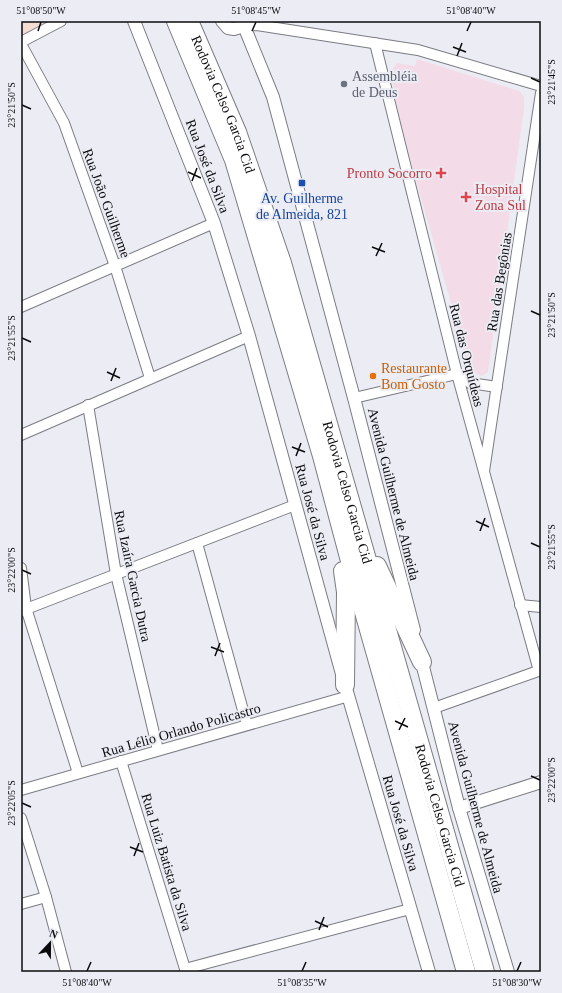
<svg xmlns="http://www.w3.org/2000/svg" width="562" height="993" font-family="'Times New Roman',serif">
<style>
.industrial{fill:#f6ddd4}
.medical{fill:#f3dce8}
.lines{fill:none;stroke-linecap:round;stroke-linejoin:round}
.minor-casing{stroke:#7b7c83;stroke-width:12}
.tertiary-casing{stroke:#7b7c83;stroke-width:14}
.motorway-casing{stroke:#7b7c83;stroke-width:20}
.minor{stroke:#fff;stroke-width:10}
.tertiary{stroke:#fff;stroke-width:12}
.motorway{stroke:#fff;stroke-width:18}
.ticks{fill:none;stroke:#0b0b0d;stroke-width:1.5}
.worship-dot{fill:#6b7280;stroke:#ebecf4;stroke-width:1.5}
.health-dot{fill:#e0444e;stroke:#ebecf4;stroke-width:1.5}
.transit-dot{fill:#1a4fb4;stroke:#ebecf4;stroke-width:1.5}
.food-dot{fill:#e8710a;stroke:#ebecf4;stroke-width:1.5}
.labels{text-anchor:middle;stroke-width:4;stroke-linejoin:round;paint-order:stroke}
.worship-label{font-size:14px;fill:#5b616d;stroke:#ebecf4;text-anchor:start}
.street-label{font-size:14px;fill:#0b0b0d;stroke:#ebecf4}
.health-label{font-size:14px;fill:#be3a42;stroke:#ebecf4;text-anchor:end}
.transit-label{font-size:14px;fill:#164399;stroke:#ebecf4}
.food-label{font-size:14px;fill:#c56008;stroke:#ebecf4;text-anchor:start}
.neatline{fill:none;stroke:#0b0b0d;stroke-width:1.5}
.ticks-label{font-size:10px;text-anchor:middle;fill:#0b0b0d}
</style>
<rect width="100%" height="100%" fill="#ebecf4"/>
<polygon class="industrial" points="21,21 59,21 21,40"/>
<polygon class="medical" points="417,59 519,91 524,97 524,108 488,372 482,376 472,372 466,364 449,296 411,163 395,98 391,74 393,68 397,63 415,66"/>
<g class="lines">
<defs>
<g id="minor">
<polyline points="244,26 257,25 418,50 541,86"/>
<polyline points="21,42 61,21"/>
<polyline points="375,43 457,374 539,671"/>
<polyline points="21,44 64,123 115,266 150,378"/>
<polyline points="21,307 214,223"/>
<polyline points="354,398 457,374 470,383 497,387"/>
<polyline points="88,405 116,574 158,750"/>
<polyline points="21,435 249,336"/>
<polyline points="484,471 541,93"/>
<polyline points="197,543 247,725"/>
<polyline points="21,568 26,608 78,773"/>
<polyline points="520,605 541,607"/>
<polyline points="21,611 295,505"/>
<polyline points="434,708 541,670"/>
<polyline points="121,761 186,972"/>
<polyline points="21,790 349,696"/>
<polyline points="21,818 46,897 66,972"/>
<polyline points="21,904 46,897"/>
<polyline points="185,969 410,909"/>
</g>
<g id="tertiary">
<polyline points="134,21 214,223 249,336 345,685 429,972"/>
<polyline points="222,21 228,28 234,29 244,26"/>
<polyline points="242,21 273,97 354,398 414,630"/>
<polyline points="420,655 459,808 508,972"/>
<polyline points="459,808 541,782"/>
</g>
<g id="motorway">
<polyline points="176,21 234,160 322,456 358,591 466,972"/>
<path id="s1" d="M189 21 237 132 282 263 485 972"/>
<polyline points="377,566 422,662"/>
<polyline points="343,571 346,592 345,685"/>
</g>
</defs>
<use href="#minor" class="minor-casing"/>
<use href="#tertiary" class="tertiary-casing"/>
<use href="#motorway" class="motorway-casing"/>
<use href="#minor" class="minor"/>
<use href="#tertiary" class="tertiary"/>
<use href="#motorway" class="motorway"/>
</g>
<path class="ticks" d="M38 31 41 22M252 31 256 22M467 31 471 22M453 47 466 52M457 56 462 43M531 78 540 82M22 105 31 109M188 172 201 178M192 181 197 168M372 247 385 252M376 256 382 243M531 311 540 315M22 338 31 342M107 372 120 378M111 381 116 368M292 447 305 452M296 456 301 443M476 521 489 527M480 531 485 518M531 543 540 547M22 570 31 574M211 647 224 652M215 656 220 643M395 721 408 727M399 730 405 718M531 776 540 780M22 803 31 807M130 847 143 852M134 856 139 843M315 921 328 927M319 930 324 917M87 971 91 962M302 971 306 962M517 971 521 962"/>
<circle class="worship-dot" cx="344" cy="84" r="4"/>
<g class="health-dot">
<path d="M439 167h4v4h4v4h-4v4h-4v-4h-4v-4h4z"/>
<path d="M464 191h4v4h4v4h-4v4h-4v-4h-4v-4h4z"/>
</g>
<rect class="transit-dot" x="298" y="179" width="8" height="8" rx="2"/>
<circle class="food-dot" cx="373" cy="376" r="4"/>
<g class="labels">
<g class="worship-label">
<text x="352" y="81">Assembléia<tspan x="352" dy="16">de Deus</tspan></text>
</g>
<g class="street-label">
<text dy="5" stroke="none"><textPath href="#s1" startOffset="90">Rodovia Celso Garcia Cid</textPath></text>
<text transform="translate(208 166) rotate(69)" y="5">Rua José da Silva</text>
<text transform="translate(107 203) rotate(70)" y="5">Rua João Guilherme</text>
<text transform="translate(499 282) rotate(-81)" y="5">Rua das Begônias</text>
<text transform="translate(467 355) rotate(76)" y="5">Rua das Orquídeas</text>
<text dy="5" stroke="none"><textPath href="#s1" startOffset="498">Rodovia Celso Garcia Cid</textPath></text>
<text transform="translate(394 494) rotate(76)" y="5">Avenida Guilherme de Almeida</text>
<text transform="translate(313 512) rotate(75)" y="5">Rua José da Silva</text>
<text transform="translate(133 576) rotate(78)" y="5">Rua Izaíra Garcia Dutra</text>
<text transform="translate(181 730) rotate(-16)" y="5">Rua Lélio Orlando Policastro</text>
<text transform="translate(476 807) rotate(75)" y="5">Avenida Guilherme de Almeida</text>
<text dy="5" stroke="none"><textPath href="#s1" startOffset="834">Rodovia Celso Garcia Cid</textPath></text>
<text transform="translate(401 823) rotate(74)" y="5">Rua José da Silva</text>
<text transform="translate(167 862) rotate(73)" y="5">Rua Luiz Batista da Silva</text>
</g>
<g class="health-label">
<text x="432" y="178">Pronto Socorro</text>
<text x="475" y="194" text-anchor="start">Hospital<tspan x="475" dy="16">Zona Sul</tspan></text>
</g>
<g class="transit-label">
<text x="302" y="203">Av. Guilherme<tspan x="302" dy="16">de Almeida, 821</tspan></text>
</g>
<g class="food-label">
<text x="381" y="373">Restaurante<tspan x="381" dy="16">Bom Gosto</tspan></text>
</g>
</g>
<rect width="562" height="993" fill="none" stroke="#ebecf4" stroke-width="44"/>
<g transform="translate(50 943) rotate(22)" stroke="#ebecf4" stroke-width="3" paint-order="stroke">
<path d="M0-3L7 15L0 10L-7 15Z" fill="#0b0b0d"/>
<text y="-6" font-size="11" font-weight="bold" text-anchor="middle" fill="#0b0b0d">N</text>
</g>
<rect x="22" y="22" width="518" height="949" class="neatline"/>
<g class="ticks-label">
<text x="41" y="14">51°08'50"W</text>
<text x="256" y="14">51°08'45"W</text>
<text x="471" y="14">51°08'40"W</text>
<text transform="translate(551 82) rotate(-90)" y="4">23°21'45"S</text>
<text transform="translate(11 105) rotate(-90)" y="4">23°21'50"S</text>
<text transform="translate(551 315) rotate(-90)" y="4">23°21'50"S</text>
<text transform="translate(11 338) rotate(-90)" y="4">23°21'55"S</text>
<text transform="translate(551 547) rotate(-90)" y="4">23°21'55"S</text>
<text transform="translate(11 570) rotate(-90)" y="4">23°22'00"S</text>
<text transform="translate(551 780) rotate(-90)" y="4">23°22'00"S</text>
<text transform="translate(11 803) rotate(-90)" y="4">23°22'05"S</text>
<text x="87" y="986">51°08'40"W</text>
<text x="302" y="986">51°08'35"W</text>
<text x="517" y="986">51°08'30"W</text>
</g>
</svg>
